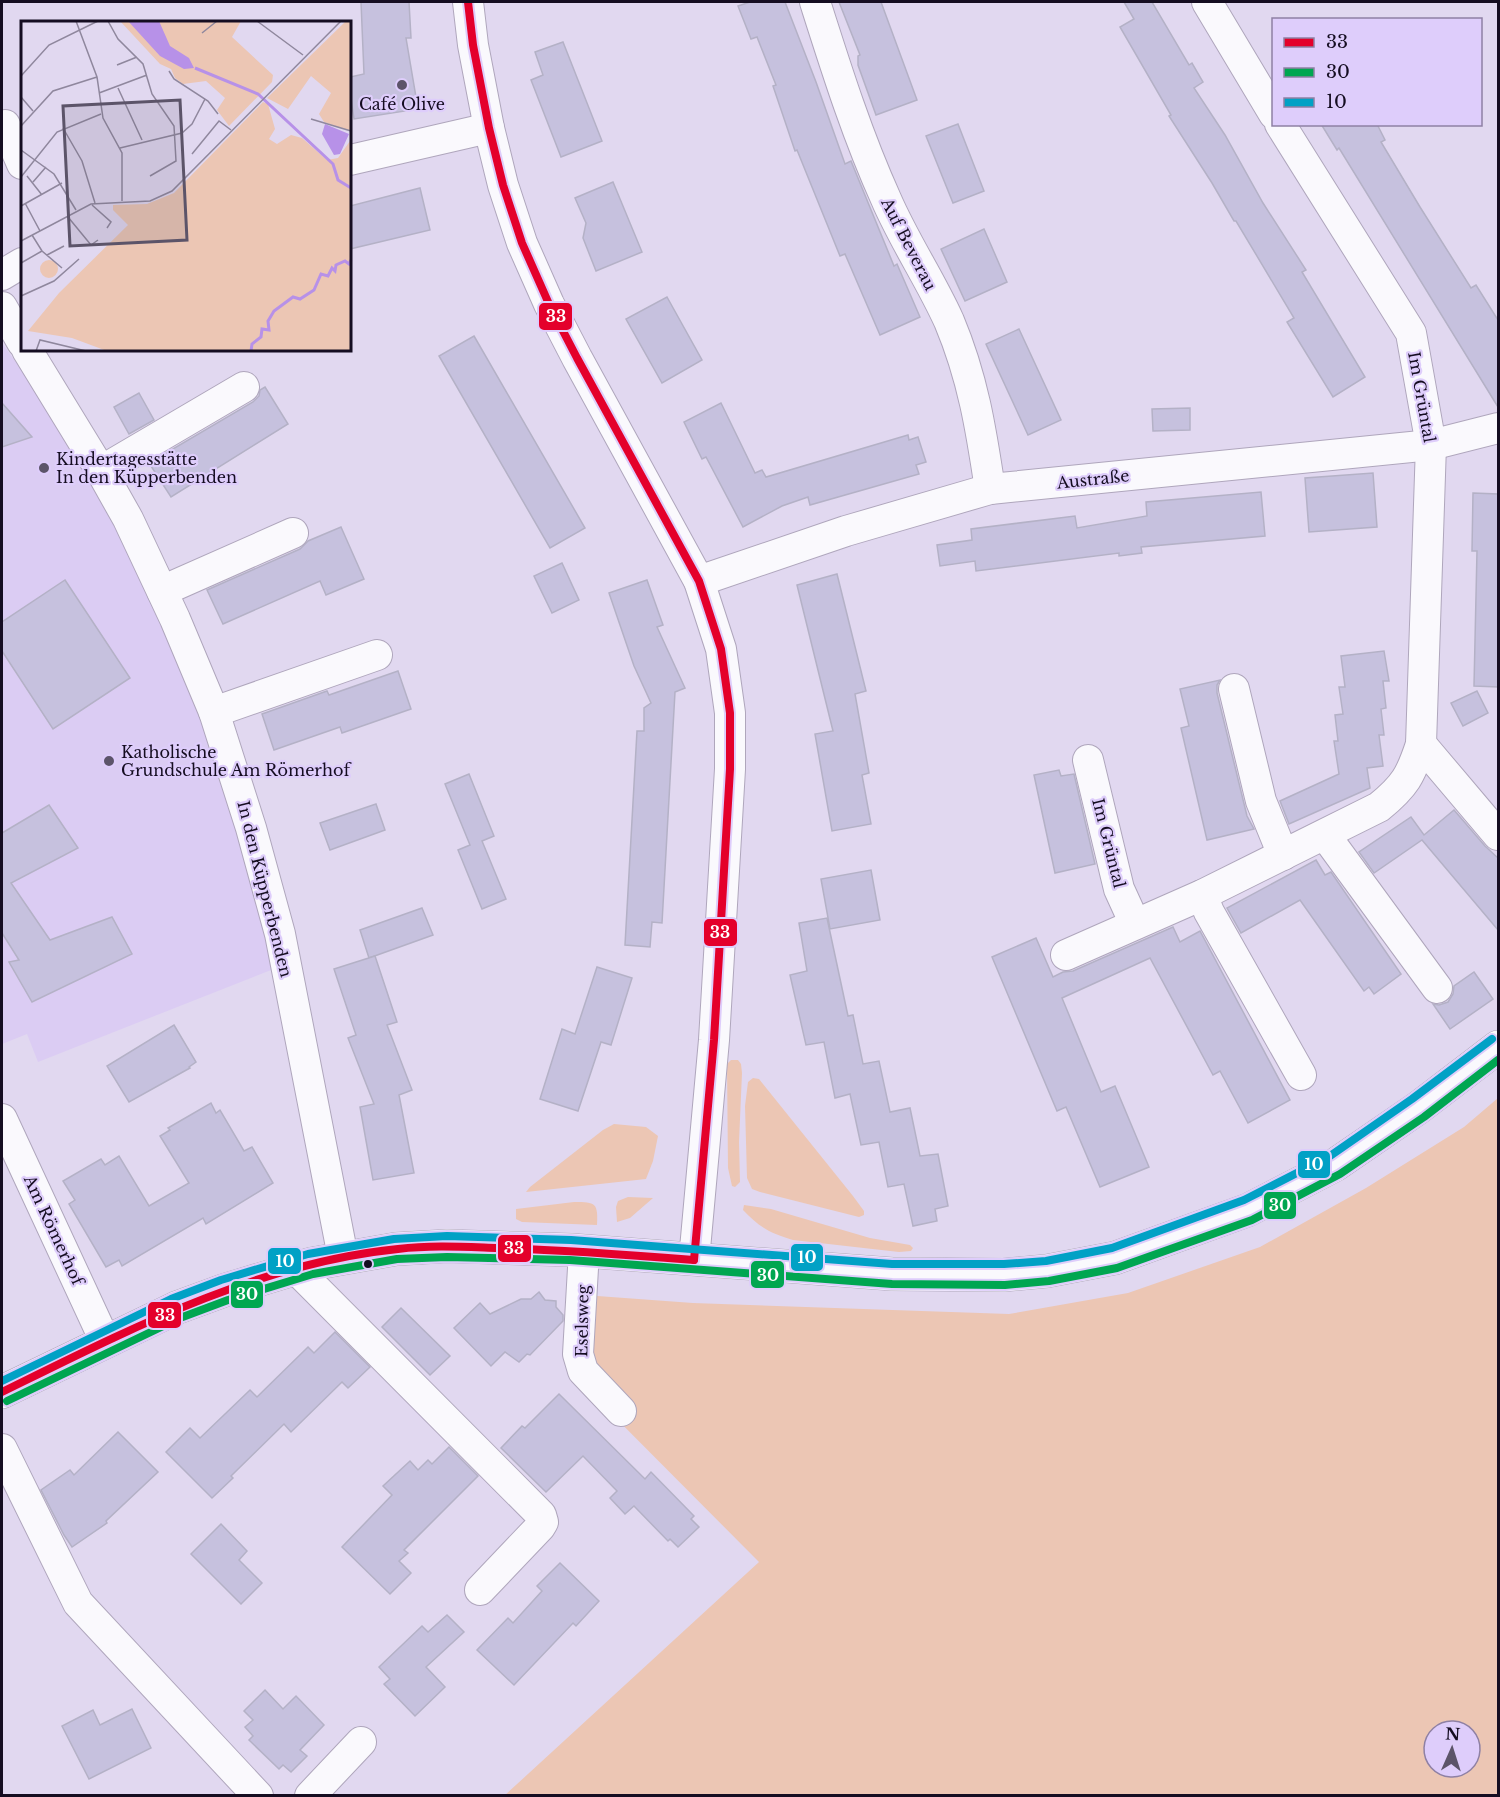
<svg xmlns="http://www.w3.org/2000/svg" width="1500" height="1797" font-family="'Libre Baskerville',serif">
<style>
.built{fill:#dbccf3}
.green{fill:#ecc6b4;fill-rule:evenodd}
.building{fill:#c6c1de;stroke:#b4b1c6;stroke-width:1.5}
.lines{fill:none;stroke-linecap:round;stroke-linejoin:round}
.minor-casing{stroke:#afa6bc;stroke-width:32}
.major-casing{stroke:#afa6bc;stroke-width:34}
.minor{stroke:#faf9fd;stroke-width:30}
.major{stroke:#faf9fd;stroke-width:33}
.bus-1-casing{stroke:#decdfb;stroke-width:12}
.bus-2-casing{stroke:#decdfb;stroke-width:12}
.bus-3-casing{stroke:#decdfb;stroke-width:12}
.bus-1{stroke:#e4002b;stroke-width:8}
.bus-2{stroke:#00a651;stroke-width:8}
.bus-3{stroke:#01a1c5;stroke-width:8}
.poi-dot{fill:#5c5469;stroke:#decdfb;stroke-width:2}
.bus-dot{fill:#150d21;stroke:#decdfb;stroke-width:2}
.labels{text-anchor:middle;stroke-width:4.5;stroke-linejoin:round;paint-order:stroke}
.poi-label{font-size:16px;fill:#150d21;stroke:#decdfb;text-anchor:start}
.street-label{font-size:16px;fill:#150d21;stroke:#decdfb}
.inset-river{fill:none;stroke:#b791e8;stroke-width:3}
.inset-road{fill:none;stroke:#8f879d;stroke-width:1.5}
.view{fill:#5c5469;fill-opacity:0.15;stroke:#5c5469;stroke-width:3}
.inset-edge{fill:none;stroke:#150d21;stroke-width:3}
.line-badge{stroke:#decdfb;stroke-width:2}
.badge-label{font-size:16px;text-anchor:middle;font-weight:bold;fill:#fff}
</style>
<rect width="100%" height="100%" fill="#e1d8f0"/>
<polygon class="built" points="2,343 63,428 108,509 193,689 239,833 265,933 271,970 38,1062 27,1034 2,1044"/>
<g class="green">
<polygon points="731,1060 738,1060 741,1064 742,1073 739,1142 740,1182 735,1187 732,1186 728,1168 727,1064"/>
<polygon points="753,1078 759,1079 853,1196 864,1211 864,1215 859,1217 760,1192 752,1189 747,1178 745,1106 748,1082"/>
<path d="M1498 1098V1795L504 1796 759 1562 567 1369 570 1294 693 1303 1009 1314 1128 1293 1260 1247 1366 1188 1464 1127ZM1434 1731H1470V1767H1434Z"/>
<polygon points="614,1124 646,1127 658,1136 653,1161 646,1179 526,1192 530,1187 603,1130"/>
<polygon points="628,1197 653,1198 630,1218 617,1222 616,1207 618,1201"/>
<path d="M574 1202C596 1202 598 1203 597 1225L522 1222 516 1219V1209Z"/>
<path d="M744 1205 771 1209 870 1238 910 1245 913 1248 911 1251 899 1252 793 1240C770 1233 759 1227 743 1210Z"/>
</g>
<g class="building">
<polygon points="361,2 409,2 411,38 406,38 418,109 354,119 350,92 350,77 364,74"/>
<polygon points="750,2 785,2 816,82 845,164 851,161 894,266 897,264 920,317 880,335 845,254 840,256 797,150 795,151 773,86 776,85 757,37 751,39 738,6"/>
<polygon points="839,2 881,2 917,100 876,115 858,65 858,56 860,55"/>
<polygon points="1124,2 1152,2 1189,65 1192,63 1203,82 1194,88 1225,135 1263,203 1306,270 1302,272 1365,377 1333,397 1287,322 1294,318 1236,221 1234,221 1212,183 1169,116 1171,115 1120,27 1134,19"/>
<polygon points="563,42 602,141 561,157 531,80 543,75 535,52"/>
<polygon points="958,124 984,191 953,203 926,136"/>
<polygon points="1321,124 1381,124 1378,126 1385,140 1381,142 1420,207 1471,288 1476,285 1498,320 1498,407 1339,148 1337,150"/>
<polygon points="613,182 642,252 596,271 583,238 586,223 575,198"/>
<polygon points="420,188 430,230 350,249 350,206"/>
<polygon points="984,229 1007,282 965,301 941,249"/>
<polygon points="667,297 702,360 662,383 626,319"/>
<polygon points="1019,329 1061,420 1028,435 986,344"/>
<polygon points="474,336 585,528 550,548 439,356"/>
<polygon points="265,387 288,424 171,497 149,463 253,402 259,396 260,390"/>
<polygon points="139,393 154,420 129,434 114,407"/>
<polygon points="2,403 32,437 2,447"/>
<polygon points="721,403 755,473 762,470 766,477 908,435 909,440 918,437 926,462 916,465 919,474 810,505 808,497 782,506 743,527 706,457 702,459 684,422"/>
<polygon points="1190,408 1190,430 1153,431 1152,409"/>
<polygon points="1373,473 1377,527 1309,532 1305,478"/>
<polygon points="1261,492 1265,536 1141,547 1142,553 1119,556 1119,553 976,571 975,561 940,566 937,545 972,540 971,529 1075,516 1077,528 1147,516 1146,502"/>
<polygon points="1473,493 1498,494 1498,687 1474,686 1477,551 1472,551"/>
<polygon points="341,527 364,579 326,595 320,581 223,624 207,590 300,549 308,541"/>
<polygon points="562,563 579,600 552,613 534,576"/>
<polygon points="837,574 866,691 855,694 869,773 862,775 871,824 832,831 815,734 833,731 797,585"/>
<polygon points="65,580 130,678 53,729 2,651 2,622"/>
<polygon points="647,580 663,625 657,627 685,688 675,692 662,923 652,922 650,947 625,945 637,731 644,731 644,708 651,703 634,666 609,593"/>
<polygon points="1384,651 1389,681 1383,681 1386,708 1381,709 1384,735 1379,735 1383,766 1367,768 1370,788 1289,824 1280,801 1339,774 1334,741 1338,741 1335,715 1343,714 1339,687 1345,687 1341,656"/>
<polygon points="398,671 411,709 342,733 340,727 274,750 262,714 327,691 329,695"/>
<polygon points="1220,680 1217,685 1217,693 1247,816 1254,829 1207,840 1181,728 1189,726 1180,689"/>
<polygon points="1477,691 1488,713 1463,726 1451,703"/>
<polygon points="1059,770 1061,776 1074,774 1095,864 1055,873 1034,775"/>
<polygon points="469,774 494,836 482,841 506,899 482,909 458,850 470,845 445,784"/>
<polygon points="376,804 385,830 330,850 320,823"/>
<polygon points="49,805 78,848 11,883 50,940 112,917 132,954 32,1002 9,962 19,960 2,933 2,833"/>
<polygon points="1454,810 1485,846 1498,858 1498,930 1422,840 1374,873 1359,852 1411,817 1424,835"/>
<polygon points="1316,860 1325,875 1331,872 1401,974 1374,994 1369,987 1364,991 1300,900 1241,933 1227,908"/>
<polygon points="871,870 880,920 830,929 821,879"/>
<polygon points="422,908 433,935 369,958 360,930"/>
<polygon points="827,918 848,1016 853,1015 863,1064 879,1061 890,1112 910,1108 920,1156 938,1154 948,1206 935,1209 937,1221 913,1226 904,1184 888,1187 879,1142 861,1145 850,1094 835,1098 824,1042 806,1045 790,975 807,971 799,923"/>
<polygon points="1173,927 1180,942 1200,931 1290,1100 1248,1123 1220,1071 1213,1075 1150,958 1062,998 1101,1092 1115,1086 1149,1167 1100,1187 1066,1107 1057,1111 992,957 1036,938 1053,977 1063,972 1073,971"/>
<polygon points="375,956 397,1022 387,1025 412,1090 399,1095 414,1173 373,1180 360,1107 374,1104 348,1038 356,1035 334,969"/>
<polygon points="597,967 632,978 611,1045 601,1042 578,1111 540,1099 562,1029 575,1034"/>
<polygon points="1474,972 1493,999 1450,1029 1433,1004 1439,1005 1448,1002 1453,994 1454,986"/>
<polygon points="174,1025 196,1062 189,1067 190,1068 129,1102 107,1066"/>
<polygon points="211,1103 216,1113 220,1110 244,1151 252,1147 273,1183 206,1224 203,1218 122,1266 119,1260 106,1267 69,1204 75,1200 63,1181 101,1159 105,1165 119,1156 149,1206 189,1183 160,1136 170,1130 168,1128"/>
<polygon points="539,1292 545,1300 556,1301 556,1307 563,1315 563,1321 530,1355 527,1354 519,1362 505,1352 491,1366 454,1328 480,1303 490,1314 521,1299 531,1299"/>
<polygon points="401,1308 450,1356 430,1375 382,1327"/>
<polygon points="335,1332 370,1367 348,1388 342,1382 291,1432 284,1424 231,1476 233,1478 212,1498 166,1452 190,1428 200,1438 250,1390 257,1397 308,1347 314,1353"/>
<polygon points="559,1394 645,1479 651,1472 694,1516 691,1519 699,1527 678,1547 670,1539 668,1541 634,1506 625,1514 610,1498 617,1491 583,1456 546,1492 501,1448 522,1426 525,1428"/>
<polygon points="118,1432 158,1472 106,1521 107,1523 72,1547 64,1535 41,1490 70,1470 74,1475"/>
<polygon points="449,1447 478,1476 404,1550 408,1553 399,1561 411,1573 390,1594 342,1547 392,1495 383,1486 410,1461 418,1470 428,1460 432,1464"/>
<polygon points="221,1524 247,1551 239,1560 262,1583 241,1604 191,1554"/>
<polygon points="560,1563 599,1601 576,1626 573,1623 514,1685 477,1650 508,1618 513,1623 542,1591 537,1586"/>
<polygon points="447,1615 464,1632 426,1667 445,1687 415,1716 384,1684 390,1679 379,1667 422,1626 428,1632"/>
<polygon points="265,1690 283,1709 296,1696 324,1725 300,1750 307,1756 291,1772 283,1765 279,1769 249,1740 253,1736 245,1727 253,1720 244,1711"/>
<polygon points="132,1709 151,1748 89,1779 62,1726 93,1710 100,1725"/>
</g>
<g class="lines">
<defs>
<g id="minor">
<polyline points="468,2 473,45 489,128 503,185 522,243 549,304 577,358 699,581 721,649 730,713 730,769 714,1040 694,1260"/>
<path d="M815 2C836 68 857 135 886 199 904 241 930 279 949 321 973 378 981 429 990 489"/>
<polyline points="1207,2 1274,114"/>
<polyline points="5,125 22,164"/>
<polyline points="350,160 489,128"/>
<polyline points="2,275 22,263"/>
<polyline points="2,307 22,342"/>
<polyline points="27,350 101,471 128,519 175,619 214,712 251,828 280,934 343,1257"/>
<polyline points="101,471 244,387"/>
<polyline points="699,581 846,531 990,489 1431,445 1498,428"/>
<polyline points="162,591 293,533"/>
<polyline points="1234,689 1261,801 1283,855"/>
<polyline points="214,712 377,655"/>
<polyline points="1421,744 1498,835"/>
<polyline points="1088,760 1119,889 1135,924"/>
<polyline points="1325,835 1437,988"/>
<polyline points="1202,895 1209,912 1301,1075"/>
<path d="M1066 955 1202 895 1379 807C1405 786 1411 775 1421 744L1431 445 1411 333 1280 124"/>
<polyline points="2,1119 105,1341"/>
<polyline points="584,1251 578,1354 583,1371 621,1411"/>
<polyline points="295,1268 541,1515 543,1522 540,1527 480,1590"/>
<polyline points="2,1449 78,1603 258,1796"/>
<polyline points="310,1796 361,1742"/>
</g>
<polyline id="major" points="2,1392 176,1308 225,1290 311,1264 396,1249 447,1246 571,1250 892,1274 1004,1275 1047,1271 1115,1258 1248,1210 1335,1165 1418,1108 1498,1047"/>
</defs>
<use href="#minor" class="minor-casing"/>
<use href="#major" class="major-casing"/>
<use href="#minor" class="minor"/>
<use href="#major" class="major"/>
<defs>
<g id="bus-1">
<polyline points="468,2 473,45 489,128 503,185 522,243 549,304 577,358 699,581 721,649 730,713 730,769 714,1040 694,1260"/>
<path d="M2 1392C128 1330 257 1263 398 1249 432 1245 465 1247 498 1248 564 1250 629 1255 694 1260"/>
</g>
<polyline id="bus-2" points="7,1401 180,1318 228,1300 313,1274 397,1259 447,1257 570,1260 892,1284 1005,1285 1049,1281 1117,1268 1252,1220 1340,1174 1424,1117 1498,1060"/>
<polyline id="bus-3" points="2,1381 171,1299 221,1280 308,1254 394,1239 447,1236 571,1240 892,1264 1004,1264 1046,1261 1112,1248 1244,1200 1330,1156 1412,1099 1492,1039"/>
</defs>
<use href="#bus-1" class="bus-1-casing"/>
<use href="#bus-2" class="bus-2-casing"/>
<use href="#bus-3" class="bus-3-casing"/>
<use href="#bus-1" class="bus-1"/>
<use href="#bus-2" class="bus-2"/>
<use href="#bus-3" class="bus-3"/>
</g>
<g class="poi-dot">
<circle cx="402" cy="85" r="6"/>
<circle cx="44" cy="468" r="6"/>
<circle cx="109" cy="761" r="6"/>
</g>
<circle class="bus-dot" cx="368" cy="1264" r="5"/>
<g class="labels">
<g class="poi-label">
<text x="402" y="110" text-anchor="middle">Café Olive</text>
<text x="56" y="465">Kindertagesstätte<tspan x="56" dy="18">In den Küpperbenden</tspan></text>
<text x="121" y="758">Katholische<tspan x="121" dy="18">Grundschule Am Römerhof</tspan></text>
</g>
<g class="street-label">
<text transform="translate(909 244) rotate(63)" y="6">Auf Beverau</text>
<text transform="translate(1422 397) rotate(80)" y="6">Im Grüntal</text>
<text transform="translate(1093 479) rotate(-6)" y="6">Austraße</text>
<text transform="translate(1109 843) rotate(76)" y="6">Im Grüntal</text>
<text transform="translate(265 889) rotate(76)" y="6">In den Küpperbenden</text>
<text transform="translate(54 1230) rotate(65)" y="6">Am Römerhof</text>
<text transform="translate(582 1321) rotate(-89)" y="6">Eselsweg</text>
</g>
</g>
<g transform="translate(21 21)">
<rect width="330" height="330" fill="#e1d8f0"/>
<path d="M99 0H220L211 16 252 54 251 61 208 105 196 89 204 77 185 60 162 63 154 57 150 48 139 43ZM325 0H330V330H86L51 317 7 310 38 272 107 204 92 189V184L126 183 153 172 242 81 247 83 254 108 248 118 256 123 270 114 281 117 306 139 317 137 329 120V110L303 101 298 93 310 72 290 55 267 88 246 77ZM19 248a9 9 0 1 1 18 0a9 9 0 1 1-18 0Z" fill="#ecc6b4"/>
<path d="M107 0H138L149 25 168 37 173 47 163 48 139 35ZM304 103 328 113 319 133 313 134 301 113Z" fill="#b791e8"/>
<path class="inset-river" d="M174 47 237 73 312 143 317 159 330 167M230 330 231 323 240 316 241 308 248 309 247 300 253 290 272 276 279 278 293 269 300 253 307 255 311 247 314 250 315 244 324 240 328 243 330 239"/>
<path class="inset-road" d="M55 0 76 56 82 97 101 132V180M87 0 97 18 122 43 131 73 153 105 155 140 129 155M236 0 282 34M181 12 196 0M96 44 116 36M148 50 153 58 187 80 197 93M0 55 28 24 77 0M97 67 121 119M78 72 126 54M0 76 12 90M290 98 330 110M0 105 32 70 76 56M42 107 61 140 74 182M99 127 161 112 171 103 184 78M0 129 33 153 55 189M171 133 198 100 210 109M6 155 21 174M0 156 36 111 80 93M12 161 25 146M4 182 19 210M71 184 90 201 86 207M0 185 41 162M47 196 70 224 77 219M11 214 21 230 41 247M0 220 70 183 129 180 151 170 320 0M26 234 43 225M0 242 21 230M0 275 33 260 58 238M15 330 19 319 65 330"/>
<path class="view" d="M159 79 166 219 49 225 42 85Z"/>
<rect width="330" height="330" class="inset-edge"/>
</g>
<g class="line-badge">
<rect x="538" y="302" width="35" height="29" rx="6" fill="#e4002b"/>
<rect x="703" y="918" width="35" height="29" rx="6" fill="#e4002b"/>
<rect x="1297" y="1150" width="34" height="29" rx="6" fill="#01a1c5"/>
<rect x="1263" y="1191" width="34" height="29" rx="6" fill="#00a651"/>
<rect x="497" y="1234" width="35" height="29" rx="6" fill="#e4002b"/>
<rect x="790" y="1243" width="34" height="29" rx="6" fill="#01a1c5"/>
<rect x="267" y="1247" width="35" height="28" rx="6" fill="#01a1c5"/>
<rect x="750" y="1260" width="35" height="29" rx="6" fill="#00a651"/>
<rect x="230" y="1280" width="34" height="29" rx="6" fill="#00a651"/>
<rect x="147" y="1301" width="35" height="28" rx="6" fill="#e4002b"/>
</g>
<g class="badge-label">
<text x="556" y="322">33</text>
<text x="720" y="938">33</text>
<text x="1314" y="1170">10</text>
<text x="1280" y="1211">30</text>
<text x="514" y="1254">33</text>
<text x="807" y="1263">10</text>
<text x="285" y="1267">10</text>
<text x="768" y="1281">30</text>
<text x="247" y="1300">30</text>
<text x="165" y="1321">33</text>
</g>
<rect width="1500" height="1797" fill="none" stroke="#150d21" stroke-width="6"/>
<rect x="1272" y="18" width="210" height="108" fill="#decdfb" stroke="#8e80a4" stroke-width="1.5"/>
<rect x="1284" y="38" width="30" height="9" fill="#e4002b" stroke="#8e80a4" stroke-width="1.5"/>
<text x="1326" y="48" font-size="18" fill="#150d21">33</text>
<rect x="1284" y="68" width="30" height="9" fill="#00a651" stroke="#8e80a4" stroke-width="1.5"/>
<text x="1326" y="78" font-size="18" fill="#150d21">30</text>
<rect x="1284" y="98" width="30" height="9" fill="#01a1c5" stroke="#8e80a4" stroke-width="1.5"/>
<text x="1326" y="108" font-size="18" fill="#150d21">10</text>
<g transform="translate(1452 1749) rotate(3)"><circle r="28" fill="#decdfb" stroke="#8e80a4" stroke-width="1.5"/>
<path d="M0-4.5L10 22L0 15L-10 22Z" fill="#5c5469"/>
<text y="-9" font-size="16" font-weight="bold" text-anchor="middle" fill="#150d21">N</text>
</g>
</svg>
